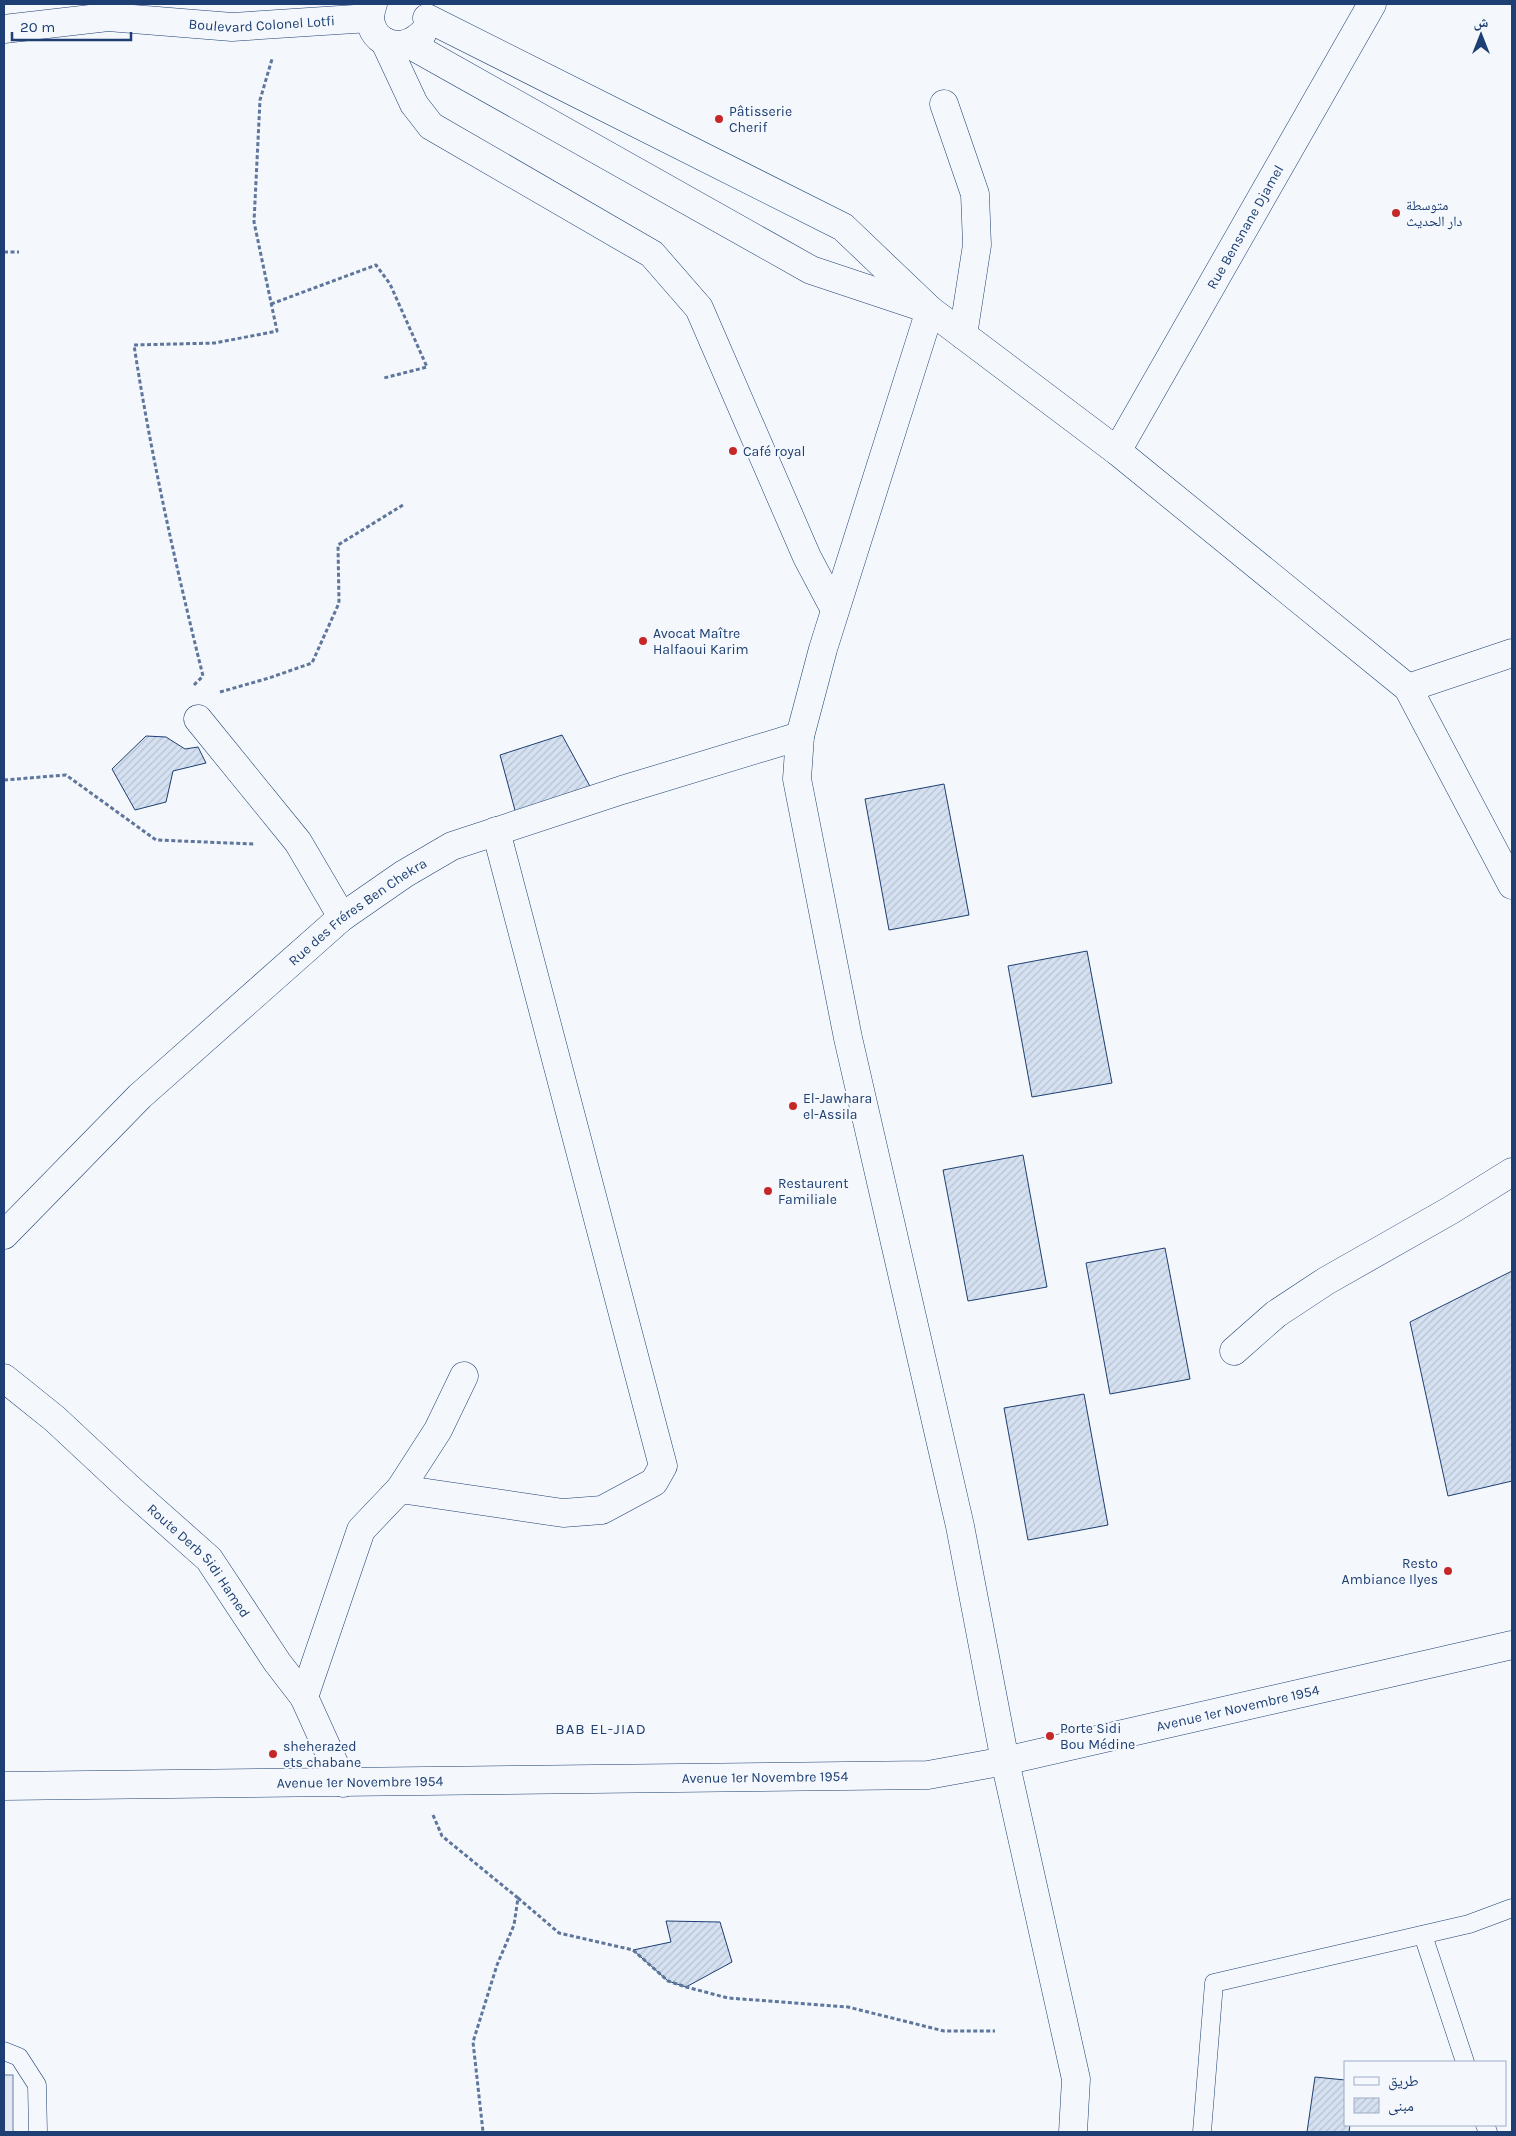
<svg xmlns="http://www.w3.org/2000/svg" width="1516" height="2136" font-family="Karla,'Noto Naskh Arabic',sans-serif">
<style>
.parking{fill:#e3e8f0;stroke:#687fa3}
.building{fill:url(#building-hatch);stroke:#1d3f73}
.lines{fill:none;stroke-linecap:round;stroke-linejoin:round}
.lane-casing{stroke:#1d3f73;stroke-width:19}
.street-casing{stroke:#1d3f73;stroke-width:29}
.secondary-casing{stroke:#1d3f73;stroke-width:29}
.primary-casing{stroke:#1d3f73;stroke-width:29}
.path{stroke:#5e769c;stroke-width:3;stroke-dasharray:4 2.5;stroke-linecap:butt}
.lane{stroke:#f4f7fb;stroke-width:18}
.street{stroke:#f4f7fb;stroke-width:28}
.secondary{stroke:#f4f7fb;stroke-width:28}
.primary{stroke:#f4f7fb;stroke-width:28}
.poi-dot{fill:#c62828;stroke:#f4f7fb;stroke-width:2}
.labels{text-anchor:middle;stroke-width:4;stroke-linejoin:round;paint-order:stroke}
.street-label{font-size:14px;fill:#1d3f73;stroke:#f4f7fb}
.poi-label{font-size:14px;fill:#1d3f73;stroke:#f4f7fb;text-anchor:start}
.neighbourhood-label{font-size:15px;letter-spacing:1px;fill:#1d3f73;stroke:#f4f7fb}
</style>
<defs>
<pattern id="building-hatch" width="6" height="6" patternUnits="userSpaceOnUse" patternTransform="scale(1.25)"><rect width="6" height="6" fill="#d5e0f0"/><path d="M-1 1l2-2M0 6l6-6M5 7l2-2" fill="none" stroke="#b6c1d1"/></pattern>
</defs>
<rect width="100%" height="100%" fill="#f4f7fb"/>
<rect class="parking" x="4" y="2075" width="9" height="57"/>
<g class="building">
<polygon points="562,735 592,790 516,814 500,755"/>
<polygon points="146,736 166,737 185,749 198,747 206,763 173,771 166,802 135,810 112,769"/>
<polygon points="944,784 969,915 889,930 865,799"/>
<polygon points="1087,951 1112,1083 1032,1097 1008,966"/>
<polygon points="1023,1155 1047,1287 968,1301 943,1170"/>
<polygon points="1165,1248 1190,1379 1110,1394 1086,1263"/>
<polygon points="1512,1271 1512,1481 1448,1496 1410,1322"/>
<polygon points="1084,1394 1108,1525 1028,1540 1004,1408"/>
<polygon points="666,1921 720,1922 732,1962 686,1987 668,1981 633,1950 671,1942"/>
<polygon points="1315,2077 1345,2080 1345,2125 1350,2125 1349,2132 1307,2132"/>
</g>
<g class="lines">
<defs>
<g id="lane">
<polyline points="1423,1935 1465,2062"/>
<polyline points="4,2051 19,2057 37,2085 38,2132"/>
<polyline points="1485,2125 1488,2132"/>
<polyline points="1202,2132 1214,1983 1469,1924 1512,1908"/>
</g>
<g id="street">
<polyline points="385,42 414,104 431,126 652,254 699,308 807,557 834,608"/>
<polyline points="944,104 975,194 977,245 963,335"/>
<polyline points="1408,688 1512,653"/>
<polyline points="198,719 298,842 342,917"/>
<path id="s1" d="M4 1235 140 1096 342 917 404 874 452 846 622 790 800 736"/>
<polyline points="1234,1351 1276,1314 1326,1281 1451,1210 1512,1172"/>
<path id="s2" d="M4 1378 55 1419 130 1489 209 1559 277 1662 304 1697 343 1783"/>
<polyline points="400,1489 563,1513 602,1510 654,1482 663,1466 496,831"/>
<polyline points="304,1697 361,1530 400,1489 438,1430 464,1376"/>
<path id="s3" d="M4 1786 928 1775 1005 1761 1512 1645"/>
</g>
<g id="secondary">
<polyline points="930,310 823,649 800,736 797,779 848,1038 960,1526 1005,1761 1076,2079 1073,2132"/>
<path id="s4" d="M1117 451 1372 4"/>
</g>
<g id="primary">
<path d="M373 4C360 37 397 59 422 34"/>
<polyline points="427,18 843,227 930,310 1117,451 1408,688 1512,885"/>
<path id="s5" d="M4 29 108 17 232 27 370 18"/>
<polyline points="409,44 811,270 922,307"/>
</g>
</defs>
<use href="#lane" class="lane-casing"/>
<use href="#street" class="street-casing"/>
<use href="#secondary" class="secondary-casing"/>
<use href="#primary" class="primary-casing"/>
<g class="path">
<polyline points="4,252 19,252"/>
<polyline points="271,304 376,265 390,284 427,367 384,378"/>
<path d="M194 685 203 676C176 567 151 456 134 345L215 343 277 331 254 222 260 100 272 59"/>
<polyline points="220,692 269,678 312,663 339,603 338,545 403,505"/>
<polyline points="4,780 66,775 156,840 254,844"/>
<polyline points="433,1815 442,1836 518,1898 514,1925 497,1965 473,2042 483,2132"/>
<polyline points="518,1898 559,1933 633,1950 668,1981 686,1987 728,1998 848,2007 944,2031 995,2031"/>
</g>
<use href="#lane" class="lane"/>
<use href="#street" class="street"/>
<use href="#secondary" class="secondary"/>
<use href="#primary" class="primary"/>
</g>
<g class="poi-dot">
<circle cx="719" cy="119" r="5"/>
<circle cx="1396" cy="213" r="5"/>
<circle cx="733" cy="451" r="5"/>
<circle cx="643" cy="641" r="5"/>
<circle cx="793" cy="1106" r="5"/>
<circle cx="768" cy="1191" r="5"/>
<circle cx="1448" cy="1571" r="5"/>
<circle cx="1050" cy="1736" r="5"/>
<circle cx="273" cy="1754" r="5"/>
</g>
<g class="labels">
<g class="street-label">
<text dy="5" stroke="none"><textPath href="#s5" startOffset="259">Boulevard Colonel Lotfi</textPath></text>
<text dy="5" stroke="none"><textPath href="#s4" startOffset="258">Rue Bensnane Djamel</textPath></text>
<text dy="5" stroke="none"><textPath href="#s1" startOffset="480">Rue des Fréres Ben Chekra</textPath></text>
<text dy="5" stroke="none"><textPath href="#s2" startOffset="268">Route Derb Sidi Hamed</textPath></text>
<text dy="5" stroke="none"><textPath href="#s3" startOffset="1241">Avenue 1er Novembre 1954</textPath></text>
<text dy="5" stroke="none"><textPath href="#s3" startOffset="761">Avenue 1er Novembre 1954</textPath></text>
<text dy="5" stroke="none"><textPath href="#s3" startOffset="356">Avenue 1er Novembre 1954</textPath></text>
</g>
<g class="poi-label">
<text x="729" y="116">Pâtisserie<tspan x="729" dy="16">Cherif</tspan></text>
<text x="1406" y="210">متوسطة<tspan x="1406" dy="16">دار الحديث</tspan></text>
<text x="743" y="456">Café royal</text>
<text x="653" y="638">Avocat Maître<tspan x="653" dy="16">Halfaoui Karim</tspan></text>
<text x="803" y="1103">El-Jawhara<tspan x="803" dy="16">el-Assila</tspan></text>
<text x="778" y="1188">Restaurent<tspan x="778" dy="16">Familiale</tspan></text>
<text x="1438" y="1568" text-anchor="end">Resto<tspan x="1438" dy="16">Ambiance Ilyes</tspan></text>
<text x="1060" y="1733">Porte Sidi<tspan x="1060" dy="16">Bou Médine</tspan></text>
<text x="283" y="1751">sheherazed<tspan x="283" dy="16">ets chabane</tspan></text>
</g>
<g class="neighbourhood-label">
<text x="601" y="1734">BAB EL-JIAD</text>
</g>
</g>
<rect width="1516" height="2136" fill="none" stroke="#1d3f73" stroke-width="10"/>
<rect x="1344" y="2061" width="162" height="65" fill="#f4f7fb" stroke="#9eadc5"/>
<rect x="1354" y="2077" width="25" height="8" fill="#f4f7fb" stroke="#9eadc5"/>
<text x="1388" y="2086" font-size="15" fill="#1d3f73">طريق</text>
<rect x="1354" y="2098" width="25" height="15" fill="url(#building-hatch)" stroke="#9eadc5"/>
<text x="1388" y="2111" font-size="15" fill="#1d3f73">مبنى</text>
<g transform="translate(1481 35)" stroke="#f4f7fb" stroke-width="4" paint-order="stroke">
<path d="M0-4L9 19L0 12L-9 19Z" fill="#1d3f73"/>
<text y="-8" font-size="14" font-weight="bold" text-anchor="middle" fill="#1d3f73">ش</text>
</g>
<path d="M12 32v8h119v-8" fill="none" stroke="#1d3f73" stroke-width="2.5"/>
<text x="20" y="32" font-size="15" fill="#1d3f73" stroke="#f4f7fb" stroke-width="4" paint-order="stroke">20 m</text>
</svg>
